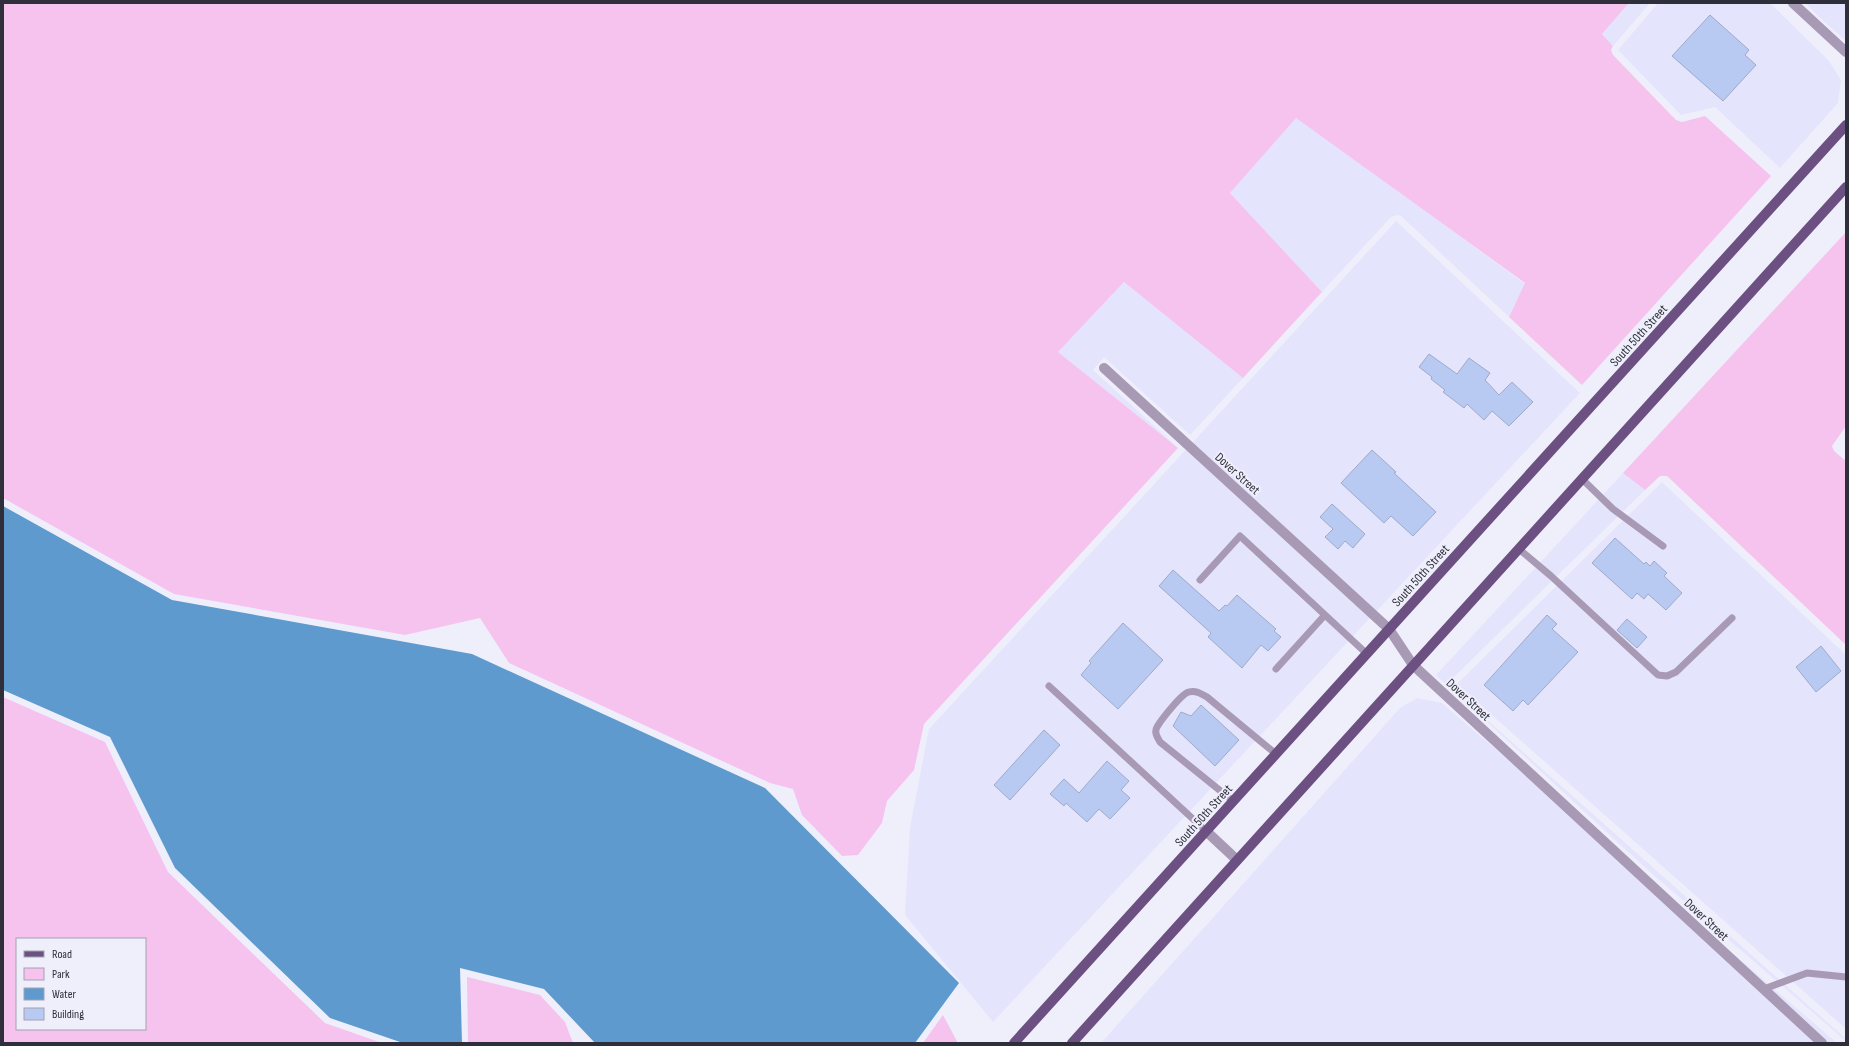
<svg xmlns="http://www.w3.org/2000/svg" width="1849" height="1046" font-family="'Sofia Sans Condensed',sans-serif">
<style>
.built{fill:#e5e4fd}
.green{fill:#f6c3ef;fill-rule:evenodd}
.water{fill:#5e9ace}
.building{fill:#b9caf2;stroke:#9daac8}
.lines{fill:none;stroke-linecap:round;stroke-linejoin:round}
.service{stroke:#a899b5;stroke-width:7}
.minor{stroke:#a899b5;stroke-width:10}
.primary{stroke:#6d5082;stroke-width:10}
.labels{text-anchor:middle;stroke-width:4;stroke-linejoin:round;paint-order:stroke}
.street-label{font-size:13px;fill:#2f2e3b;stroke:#efeffc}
</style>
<rect width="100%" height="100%" fill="#efeffc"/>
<g class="built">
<polygon points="1629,3 1650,3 1613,46 1602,34"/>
<polygon points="1658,3 1770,3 1829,61 1841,80 1838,103 1780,168 1715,107 1681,115 1618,50"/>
<polygon points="1805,3 1846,3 1846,41 1818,16"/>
<polygon points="1296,117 1525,284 1509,317 1401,216 1397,215 1391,217 1322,292 1230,193"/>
<polygon points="1396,221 1580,393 993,1022 905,915 910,827 929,729"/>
<polygon points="1124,282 1243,378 1190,435 1104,357 1093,370 1178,448 1058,352"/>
<polygon points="1623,473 1645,490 1452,679 1450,683 1450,687 1846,1039 1846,1041 1650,872 1436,675"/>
<polygon points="1662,482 1846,655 1846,1029 1457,684"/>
<polygon points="1417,698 1442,703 1837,1043 1101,1043 1400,708"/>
</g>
<g class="green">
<polygon points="3,3 1629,3 1602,34 1613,46 1611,50 1613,55 1676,120 1682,122 1705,116 1771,176 1582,385 1509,317 1525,283 1296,118 1230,193 1322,292 1243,378 1124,282 1058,352 1178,448 924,724 914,770 887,801 882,823 858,855 842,856 802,815 793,789 770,783 509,663 480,618 405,635 174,594 3,498"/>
<polygon points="1846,232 1846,426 1832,446 1834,451 1846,461 1846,645 1667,476 1660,476 1645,490 1623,473"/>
<path d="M3 697 105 742 168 872 325 1023 382 1043H3ZM17 939H145V1029H17Z"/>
<polygon points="467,977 540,995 565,1022 573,1043 468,1043"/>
<polygon points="943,1015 958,1043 923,1043"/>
</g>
<polygon class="water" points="3,506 172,600 472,654 765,788 959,983 915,1043 595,1043 544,989 460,968 462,1043 403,1043 330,1018 175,868 110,737 3,690"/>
<g class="building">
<polygon points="1710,15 1749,50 1745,55 1756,65 1723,101 1672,56"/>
<polygon points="1429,354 1457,374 1469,358 1490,373 1485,380 1499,395 1512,382 1533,402 1509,426 1492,411 1484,420 1467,404 1464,408 1443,392 1445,390 1431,379 1432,377 1419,367"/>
<polygon points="1372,450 1396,472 1394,473 1436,512 1413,536 1391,516 1384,523 1341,483"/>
<polygon points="1332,504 1365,534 1353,548 1345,541 1338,549 1325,537 1333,529 1320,517"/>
<polygon points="1615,538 1644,564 1646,562 1650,566 1654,561 1667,573 1664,576 1682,593 1666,610 1648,594 1644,599 1637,593 1632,599 1592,563"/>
<polygon points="1173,570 1219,611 1225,605 1227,606 1237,595 1276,629 1274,631 1281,637 1268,651 1261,645 1242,668 1208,637 1211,633 1159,586"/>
<polygon points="1547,615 1557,624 1552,629 1578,652 1528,705 1523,700 1513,711 1484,685"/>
<polygon points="1627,619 1647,637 1637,648 1617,630"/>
<polygon points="1123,623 1163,660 1118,709 1081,675 1091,663 1089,661"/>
<polygon points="1821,646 1841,671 1816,692 1796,667"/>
<polygon points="1201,705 1239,740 1215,766 1173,726 1181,712 1191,716"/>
<polygon points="1044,730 1060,745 1010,800 994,785"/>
<polygon points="1107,761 1129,781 1121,790 1130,798 1110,819 1099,809 1087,822 1066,803 1064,806 1050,794 1064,779 1079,793"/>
</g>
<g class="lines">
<g class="service">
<polyline points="1582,479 1613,509 1663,546"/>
<polyline points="1519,549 1551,576 1658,675 1667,676 1676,672 1732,618"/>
<polyline points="1200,580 1240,536 1367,654"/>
<polyline points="1276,669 1324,616"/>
<polyline points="1049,686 1206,831"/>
<path d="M1233 801 1160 742C1157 737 1154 732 1157 727 1161 720 1182 693 1189 692 1196 690 1202 694 1207 697L1276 754"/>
<polyline points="1764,989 1807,973 1846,977"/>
</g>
<g class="minor">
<polyline points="1793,3 1846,52"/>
<polyline points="1104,368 1389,629 1413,665 1822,1043"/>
<polyline points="1206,831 1237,860"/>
</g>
<g class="primary">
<polyline points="1014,1043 1846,125"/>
<polyline points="1072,1043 1846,187"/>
</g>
</g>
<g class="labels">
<g class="street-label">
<text transform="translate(1638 335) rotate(-48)" y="5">South 50th Street</text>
<text transform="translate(1238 473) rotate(42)" y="5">Dover Street</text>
<text transform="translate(1420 575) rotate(-48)" y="5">South 50th Street</text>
<text transform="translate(1469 699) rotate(43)" y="5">Dover Street</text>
<text transform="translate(1203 815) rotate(-48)" y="5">South 50th Street</text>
<text transform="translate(1707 919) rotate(43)" y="5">Dover Street</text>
</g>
</g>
<rect width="1849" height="1046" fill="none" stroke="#2f2e3b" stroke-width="8"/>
<rect x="16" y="938" width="130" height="92" fill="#efeffc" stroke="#a2a2af"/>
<rect x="24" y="951" width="20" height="6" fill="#6d5082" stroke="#a2a2af"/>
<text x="52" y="958" font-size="12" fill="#2f2e3b">Road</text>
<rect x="24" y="968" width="20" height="12" fill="#f6c3ef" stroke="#a2a2af"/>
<text x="52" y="978" font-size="12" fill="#2f2e3b">Park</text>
<rect x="24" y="988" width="20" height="12" fill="#5e9ace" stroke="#a2a2af"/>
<text x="52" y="998" font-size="12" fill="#2f2e3b">Water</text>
<rect x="24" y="1008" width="20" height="12" fill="#b9caf2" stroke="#a2a2af"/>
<text x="52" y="1018" font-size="12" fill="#2f2e3b">Building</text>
</svg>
